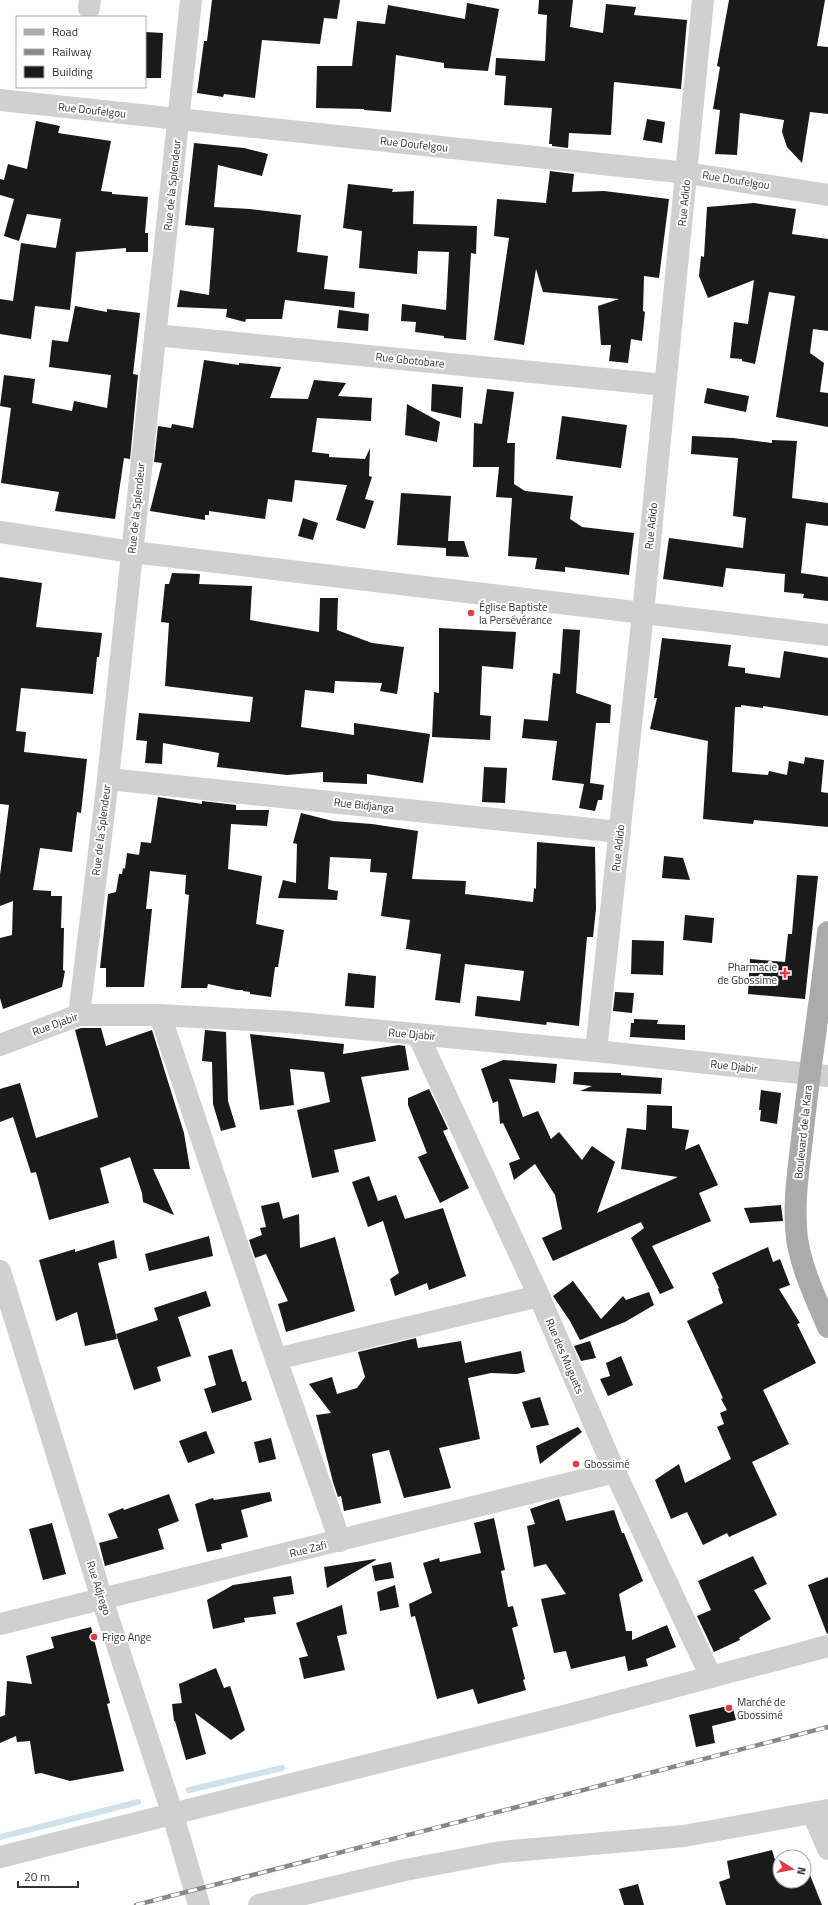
<svg xmlns="http://www.w3.org/2000/svg" width="828" height="1905" font-family="'Titillium Web',sans-serif">
<style>
.lines{fill:none;stroke-linecap:round;stroke-linejoin:round}
.stream{stroke:#cfe2ee;stroke-width:6}
.building{fill:#1a1a1a}
.minor{stroke:#d0d0d0;stroke-width:22}
.major{stroke:#ababab;stroke-width:22}
.rail-casing{stroke:#888;stroke-width:4.5}
.rail{stroke:#fff;stroke-width:3;stroke-dasharray:9;stroke-linecap:butt}
.poi-dot{fill:#e63946;stroke:#fff;stroke-width:1.5}
.labels{text-anchor:middle;stroke-width:4;stroke-linejoin:round;paint-order:stroke}
.street-label{font-size:11px;fill:#333;stroke:#fff}
.poi-label{font-size:11px;fill:#333;stroke:#fff;text-anchor:start}
</style>
<rect width="100%" height="100%" fill="#fff"/>
<g class="lines">
<g class="stream">
<polyline points="189,1790 282,1768"/>
<polyline points="0,1837 138,1802"/>
</g>
</g>
<g class="building">
<polygon points="212,0 340,0 337,19 324,18 320,44 262,40 255,98 224,94 223,97 197,93 204,41 207,41"/>
<polygon points="539,0 573,0 570,27 603,33 606,4 636,7 634,15 687,20 681,89 614,82 611,135 569,133 568,148 552,146 552,144 549,144 552,108 504,105 506,76 495,75 496,58 545,61 547,15 538,14"/>
<polygon points="729,0 825,0 817,46 828,47 828,114 810,112 802,163 787,147 782,132 784,120 740,113 737,155 715,154 720,110 713,109 720,67 717,66"/>
<polygon points="467,3 499,9 488,71 444,68 444,63 396,55 391,112 364,110 364,109 316,108 317,66 352,66 357,21 385,24 388,5 465,19"/>
<polygon points="145,32 163,33 161,78 145,78"/>
<polygon points="647,119 665,122 662,143 643,140"/>
<polygon points="36,121 60,126 58,133 111,141 101,191 112,192 112,194 148,197 145,233 148,233 148,252 126,252 126,248 76,252 70,310 35,306 31,339 0,334 0,299 13,301 21,243 56,248 61,219 27,214 19,241 4,236 14,199 0,195 0,179 4,180 8,164 27,169"/>
<polygon points="194,143 244,148 268,154 262,176 218,165 214,207 250,209 301,215 297,252 328,256 324,289 355,292 354,308 285,300 282,319 246,319 245,322 226,317 227,309 177,307 180,290 209,295 214,228 185,225"/>
<polygon points="550,171 574,174 572,192 604,191 669,199 659,278 644,276 643,311 645,312 642,341 631,339 628,363 609,361 611,345 601,345 598,306 619,299 543,292 536,269 524,345 494,340 509,238 494,236 497,199 546,203"/>
<polygon points="348,184 393,189 392,192 414,191 413,224 477,226 476,254 471,253 466,340 444,338 444,336 415,332 416,322 401,321 402,304 446,310 449,252 418,251 417,274 359,268 362,231 343,228"/>
<polygon points="754,203 796,209 792,234 828,239 828,331 813,329 810,353 824,363 820,392 828,393 828,427 776,417 795,296 769,292 755,364 742,361 742,359 730,358 734,322 748,324 754,280 708,298 699,276 701,256 704,257 707,207"/>
<polygon points="75,306 107,312 107,309 140,313 133,374 138,375 130,459 124,458 115,519 55,511 59,492 1,483 11,408 0,406 4,375 35,379 32,403 72,411 74,401 107,408 111,375 49,367 52,340 68,342"/>
<polygon points="339,310 369,314 368,331 337,328"/>
<polygon points="204,360 239,365 239,363 281,367 270,398 308,399 314,380 346,383 338,396 372,398 371,421 317,418 312,452 329,454 329,457 365,459 370,448 369,476 372,477 365,499 374,501 365,529 336,520 347,485 295,480 292,502 268,499 265,519 209,511 209,515 205,515 205,520 150,511 162,463 154,462 158,426 171,428 172,424 193,428"/>
<polygon points="432,384 463,387 461,418 431,411"/>
<polygon points="707,388 749,396 746,412 704,403"/>
<polygon points="487,389 514,392 507,443 515,443 514,484 525,491 573,496 570,519 582,527 634,533 629,575 565,567 565,572 535,569 537,558 508,556 512,498 496,497 499,467 473,467 474,423 482,424"/>
<polygon points="407,404 440,422 437,442 405,435"/>
<polygon points="562,416 627,425 621,468 556,459"/>
<polygon points="692,436 733,438 772,443 772,440 797,441 792,498 828,503 828,526 806,523 801,573 828,577 828,601 803,598 804,594 784,592 785,574 726,568 723,587 663,579 669,538 743,548 746,518 733,516 738,458 691,454"/>
<polygon points="401,493 451,496 448,541 464,541 469,557 446,556 446,548 397,545"/>
<polygon points="303,518 318,523 313,540 298,536"/>
<polygon points="172,573 200,574 199,584 252,586 250,620 319,632 320,598 338,598 337,630 372,643 404,647 397,694 380,691 382,683 335,681 334,693 305,690 301,727 354,735 354,723 430,734 423,783 367,774 367,784 323,782 323,772 287,775 217,767 219,753 163,743 162,764 145,763 147,741 136,740 139,713 250,722 253,697 165,686 169,623 161,622 165,584 169,584"/>
<polygon points="0,577 42,583 36,627 102,633 99,657 97,657 93,694 21,688 16,731 26,732 24,752 87,759 81,813 77,812 72,852 40,848 33,890 51,891 51,896 62,896 61,928 64,928 63,970 65,971 62,987 3,1009 0,998 0,938 12,935 13,901 0,906 0,875 9,805 0,804"/>
<polygon points="439,628 516,632 513,669 482,666 480,715 491,716 490,740 432,737 434,692 439,693"/>
<polygon points="563,629 580,630 576,693 611,705 610,723 596,723 590,783 604,785 602,800 598,800 595,811 579,808 584,784 552,780 557,741 522,738 524,719 548,721 553,673 560,674"/>
<polygon points="662,638 731,645 728,666 745,668 745,673 780,678 784,651 828,658 828,716 763,706 763,708 741,705 741,707 735,707 732,772 768,775 769,771 787,775 789,761 804,764 805,757 824,760 821,792 828,793 828,827 754,820 753,824 703,819 708,741 650,729 657,698 654,698"/>
<polygon points="484,767 507,768 505,803 482,802"/>
<polygon points="158,797 202,804 202,801 236,805 236,810 269,810 267,826 231,824 228,869 262,876 256,924 284,930 278,967 275,967 271,997 250,994 250,992 243,991 243,990 237,990 208,984 207,988 181,988 189,895 185,894 186,875 150,871 146,909 152,909 144,987 106,987 106,968 100,968 108,894 116,892 119,874 122,874 123,868 125,869 127,853 139,855 141,842 151,843"/>
<polygon points="301,813 333,821 372,824 418,831 412,879 466,881 465,894 533,902 534,888 536,889 537,842 595,847 596,909 593,937 587,937 579,1026 547,1022 546,1025 475,1016 477,996 520,1001 524,971 465,964 460,1003 435,1000 441,954 406,949 410,920 381,916 387,873 370,872 371,859 330,857 328,889 338,891 337,900 278,898 283,880 296,883 297,844 293,843"/>
<polygon points="664,856 683,858 690,880 662,878"/>
<polygon points="797,875 818,876 805,999 748,994 750,959 785,962 788,934 792,934"/>
<polygon points="685,915 714,918 712,943 683,940"/>
<polygon points="632,940 664,941 663,975 631,974"/>
<polygon points="348,973 376,976 374,1008 345,1006"/>
<polygon points="615,992 634,993 632,1013 613,1011"/>
<polygon points="634,1019 658,1020 657,1024 685,1025 685,1040 630,1037 631,1023 634,1023"/>
<polygon points="81,1028 101,1028 106,1046 152,1030 184,1133 190,1169 153,1169 174,1215 143,1202 142,1193 130,1157 100,1168 109,1203 49,1220 36,1172 31,1173 13,1117 0,1122 0,1089 20,1083 36,1138 98,1117 75,1030"/>
<polygon points="205,1030 226,1032 228,1101 236,1127 221,1131 213,1104 212,1062 202,1061"/>
<polygon points="250,1034 344,1044 343,1054 399,1045 405,1046 409,1070 361,1077 376,1141 334,1150 339,1172 312,1178 297,1110 330,1102 324,1072 290,1069 294,1105 260,1110"/>
<polygon points="503,1060 557,1064 555,1083 509,1079 523,1117 538,1111 551,1139 559,1132 582,1160 592,1146 615,1162 597,1213 678,1177 621,1169 627,1128 646,1130 647,1105 672,1106 672,1128 689,1130 685,1150 699,1144 718,1185 699,1193 711,1221 652,1246 674,1288 660,1294 631,1238 644,1228 641,1222 553,1261 542,1238 562,1229 555,1195 535,1164 514,1180 509,1163 520,1159 503,1123 500,1124 498,1101 493,1103 481,1069"/>
<polygon points="574,1072 621,1073 621,1075 662,1078 661,1094 580,1091 592,1086 573,1084"/>
<polygon points="429,1089 448,1129 443,1131 469,1188 440,1203 418,1157 427,1153 408,1105 408,1098"/>
<polygon points="761,1090 781,1093 777,1124 760,1121 761,1110 759,1110"/>
<polygon points="369,1176 378,1201 396,1195 405,1219 443,1208 466,1276 429,1290 427,1283 395,1296 390,1279 399,1273 383,1221 368,1227 352,1182"/>
<polygon points="279,1202 283,1219 299,1214 300,1248 335,1237 355,1311 286,1332 278,1304 288,1301 266,1254 255,1258 249,1240 262,1235 260,1228 266,1227 261,1206"/>
<polygon points="781,1205 783,1221 750,1223 744,1208"/>
<polygon points="209,1236 213,1256 149,1271 145,1254"/>
<polygon points="114,1240 117,1258 98,1263 117,1339 85,1346 77,1312 56,1321 39,1260 75,1249 75,1252"/>
<polygon points="768,1247 773,1262 780,1259 790,1285 779,1289 800,1323 797,1324 816,1363 763,1390 789,1444 752,1462 777,1515 729,1537 727,1533 703,1545 687,1512 671,1519 655,1480 679,1464 685,1483 731,1459 717,1427 724,1424 720,1413 727,1410 721,1399 723,1398 687,1321 723,1303 718,1289 719,1288 712,1273"/>
<polygon points="573,1281 601,1319 623,1296 626,1300 649,1292 654,1305 625,1322 580,1340 570,1321 553,1296"/>
<polygon points="206,1291 211,1306 178,1317 191,1356 157,1367 161,1381 134,1390 116,1334 158,1320 154,1308"/>
<polygon points="416,1338 418,1348 461,1341 465,1363 521,1351 525,1372 517,1374 491,1373 468,1378 480,1439 439,1448 451,1488 404,1498 389,1450 372,1454 381,1503 344,1511 341,1496 338,1497 333,1482 316,1415 331,1413 309,1384 332,1377 337,1394 357,1388 365,1377 358,1352"/>
<polygon points="590,1341 596,1358 581,1361 574,1346"/>
<polygon points="232,1349 242,1382 246,1381 252,1400 212,1413 204,1389 216,1385 208,1356"/>
<polygon points="621,1356 633,1385 608,1396 600,1379 610,1376 606,1363"/>
<polygon points="540,1397 549,1425 531,1428 522,1402"/>
<polygon points="578,1427 582,1432 540,1464 536,1446"/>
<polygon points="206,1431 215,1453 188,1463 179,1441"/>
<polygon points="271,1438 276,1459 259,1463 254,1442"/>
<polygon points="270,1492 272,1501 241,1510 248,1537 221,1544 222,1549 207,1552 195,1504 213,1498 214,1500"/>
<polygon points="169,1494 179,1521 158,1529 164,1549 105,1566 99,1543 118,1538 108,1514 123,1508 124,1510"/>
<polygon points="559,1499 566,1521 614,1510 622,1533 624,1533 643,1581 619,1594 626,1631 632,1631 632,1640 667,1625 676,1647 646,1659 648,1666 628,1671 625,1656 571,1669 566,1651 554,1653 541,1599 566,1594 546,1564 534,1567 527,1526 535,1524 530,1509"/>
<polygon points="494,1518 505,1570 501,1571 508,1607 513,1606 518,1626 512,1628 525,1679 523,1680 526,1690 478,1704 473,1689 437,1699 415,1616 411,1617 409,1604 432,1593 423,1563 439,1558 440,1562 481,1553 474,1523"/>
<polygon points="52,1523 66,1574 43,1580 29,1529"/>
<polygon points="753,1556 767,1584 754,1590 771,1619 739,1638 740,1640 714,1652 697,1616 711,1610 698,1581"/>
<polygon points="375,1559 376,1560 327,1588 324,1567"/>
<polygon points="391,1562 394,1578 375,1581 372,1566"/>
<polygon points="291,1576 294,1594 273,1597 276,1614 244,1618 245,1622 213,1629 207,1600 233,1585"/>
<polygon points="828,1577 828,1633 827,1634 808,1585"/>
<polygon points="395,1585 399,1607 380,1611 377,1592"/>
<polygon points="342,1605 347,1634 337,1636 345,1670 304,1679 299,1658 308,1656 296,1623"/>
<polygon points="91,1627 110,1703 107,1704 124,1771 70,1781 41,1773 35,1774 30,1741 17,1742 16,1736 0,1743 0,1717 5,1715 7,1681 32,1684 26,1656 54,1648 51,1637"/>
<polygon points="216,1668 224,1688 230,1686 245,1730 231,1740 195,1713 206,1754 186,1760 175,1721 174,1721 172,1704 182,1703 179,1684"/>
<polygon points="732,1705 736,1720 712,1726 715,1743 696,1747 689,1715"/>
<polygon points="772,1850 776,1863 780,1862 780,1881 804,1881 804,1860 822,1905 726,1905 719,1882 730,1878 727,1861"/>
<polygon points="638,1884 644,1905 624,1905 619,1889"/>
</g>
<g class="lines">
<g class="minor">
<polyline points="89,8 90,0"/>
<polyline points="0,100 687,173 828,195"/>
<polyline points="155,335 665,385"/>
<polyline points="0,532 132,552 828,635"/>
<polyline points="108,779 620,832"/>
<polyline points="79,1015 108,779 191,0"/>
<polyline points="160,1015 276,1359 340,1541"/>
<polyline points="418,1035 539,1296 615,1472 711,1677"/>
<polyline points="0,1045 79,1015 160,1015 288,1022 596,1051 828,1076"/>
<polyline points="596,1051 643,613 703,0"/>
<polyline points="0,1271 102,1599 173,1815 199,1905"/>
<polyline points="276,1359 539,1296"/>
<polyline points="0,1624 615,1472"/>
<polyline points="813,1814 828,1849"/>
<polyline points="0,1857 568,1715 828,1646"/>
<polyline points="259,1905 405,1870 501,1852 684,1836 828,1810"/>
</g>
<path class="major" d="M828 932C821 1001 809 1070 802 1139 798 1172 793 1206 797 1239 802 1270 816 1299 828 1327"/>
<defs>
<polyline id="rail" points="136,1905 828,1727"/>
</defs>
<use href="#rail" class="rail-casing"/>
<use href="#rail" class="rail"/>
</g>
<g class="poi-dot">
<circle cx="471" cy="613" r="4"/>
<path d="M783 967h4v4h4v4h-4v4h-4v-4h-4v-4h4z"/>
<circle cx="576" cy="1464" r="4"/>
<circle cx="94" cy="1637" r="4"/>
<circle cx="729" cy="1708" r="4"/>
</g>
<g class="labels">
<g class="street-label">
<text transform="translate(92 110) rotate(6)" y="4">Rue Doufelgou</text>
<text transform="translate(414 144) rotate(6)" y="4">Rue Doufelgou</text>
<text transform="translate(736 180) rotate(9)" y="4">Rue Doufelgou</text>
<text transform="translate(172 185) rotate(-84)" y="4">Rue de la Splendeur</text>
<text transform="translate(684 203) rotate(-84)" y="4">Rue Adido</text>
<text transform="translate(410 360) rotate(6)" y="4">Rue Gbotobare</text>
<text transform="translate(136 508) rotate(-84)" y="4">Rue de la Splendeur</text>
<text transform="translate(651 526) rotate(-84)" y="4">Rue Adido</text>
<text transform="translate(364 805) rotate(6)" y="4">Rue Bidjanga</text>
<text transform="translate(101 830) rotate(-83)" y="4">Rue de la Splendeur</text>
<text transform="translate(618 848) rotate(-84)" y="4">Rue Adido</text>
<text transform="translate(55 1024) rotate(-20)" y="4">Rue Djabir</text>
<text transform="translate(412 1034) rotate(5)" y="4">Rue Djabir</text>
<text transform="translate(734 1066) rotate(6)" y="4">Rue Djabir</text>
<text transform="translate(803 1132) rotate(-84)" y="4">Boulevard de la Kara</text>
<text transform="translate(565 1356) rotate(67)" y="4">Rue des Muguets</text>
<text transform="translate(308 1549) rotate(-14)" y="4">Rue Zafi</text>
<text transform="translate(99 1588) rotate(72)" y="4">Rue Adjrego</text>
</g>
<g class="poi-label">
<text x="479" y="611">Église Baptiste<tspan x="479" dy="13">la Persévérance</tspan></text>
<text x="777" y="971" text-anchor="end">Pharmacie<tspan x="777" dy="13">de Gbossime</tspan></text>
<text x="584" y="1468">Gbossimé</text>
<text x="102" y="1641">Frigo Ange</text>
<text x="737" y="1706">Marché de<tspan x="737" dy="13">Gbossimé</tspan></text>
</g>
</g>
<rect x="16" y="16" width="130" height="72" fill="#ffffff" stroke="#adadad"/>
<rect x="24" y="29" width="20" height="6" fill="#ababab" stroke="#adadad"/>
<text x="52" y="36" font-size="12" fill="#333333">Road</text>
<rect x="24" y="49" width="20" height="6" fill="#888888" stroke="#adadad"/>
<text x="52" y="56" font-size="12" fill="#333333">Railway</text>
<rect x="24" y="66" width="20" height="12" fill="#1a1a1a" stroke="#adadad"/>
<text x="52" y="76" font-size="12" fill="#333333">Building</text>
<g transform="translate(792 1869) rotate(101)"><circle r="19" fill="#ffffff" stroke="#adadad"/>
<path d="M0-3L7 15L0 10L-7 15Z" fill="#e63946"/>
<text y="-6" font-size="11" font-weight="bold" text-anchor="middle" fill="#333333">N</text>
</g>
<path d="M18 1881v6h60v-6" fill="none" stroke="#333333" stroke-width="2"/>
<text x="24" y="1881" font-size="12" fill="#333333" stroke="#ffffff" stroke-width="3" paint-order="stroke">20 m</text>
</svg>
